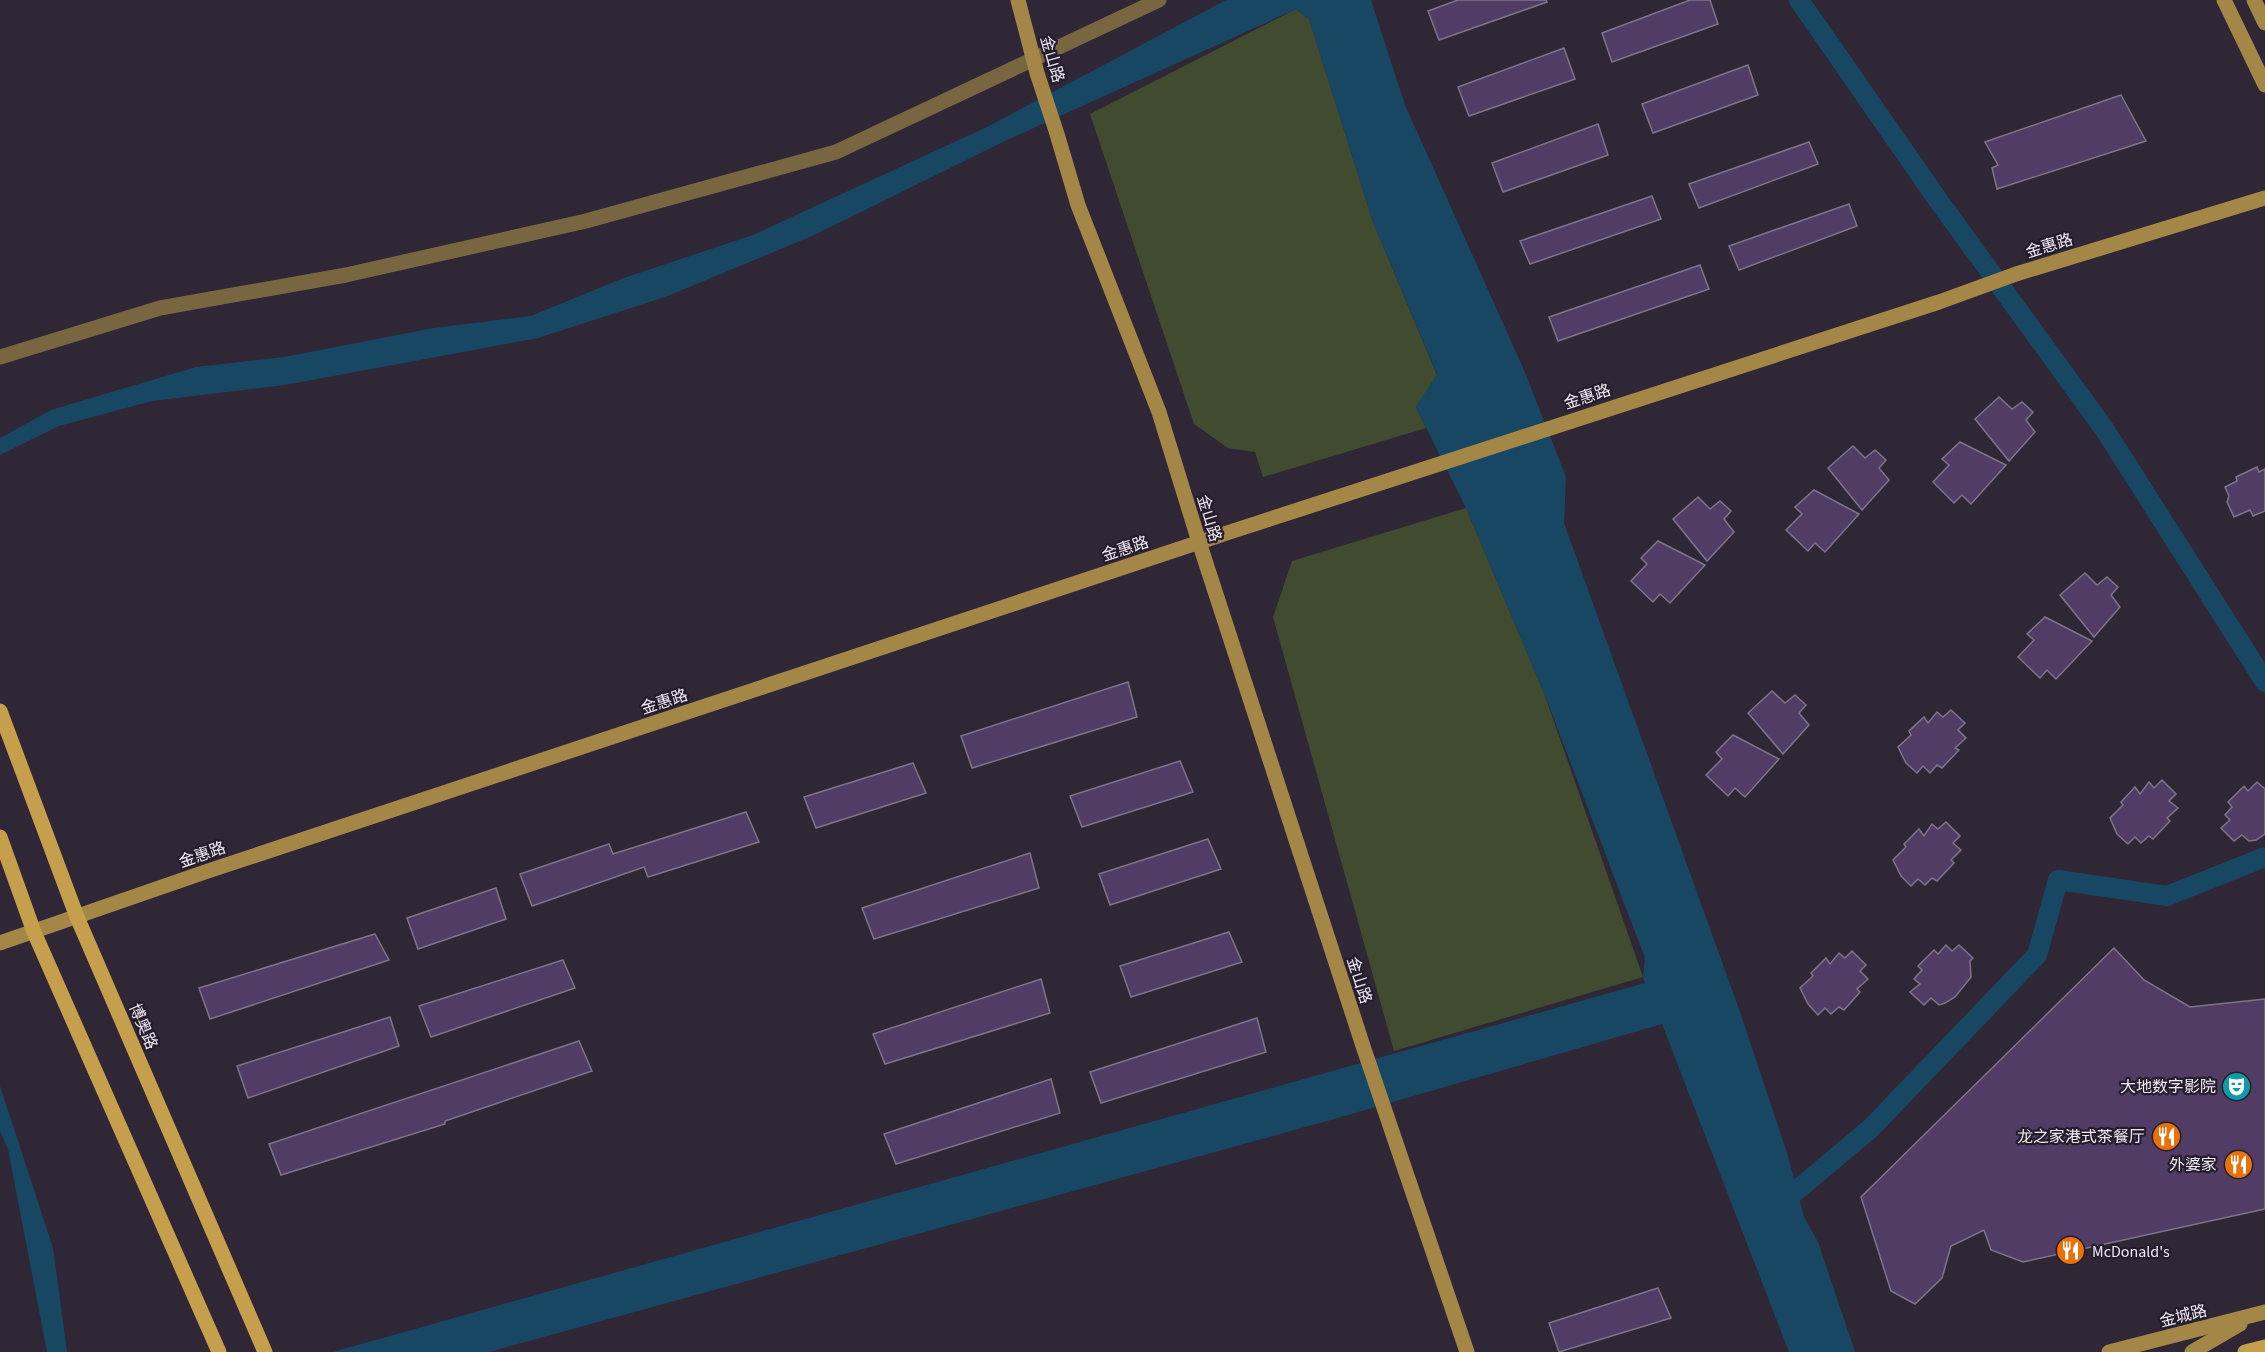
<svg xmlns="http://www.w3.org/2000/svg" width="2265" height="1352" font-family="'Source Sans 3','Noto Sans SC',sans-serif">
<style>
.green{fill:#404b2f}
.water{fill:#184764}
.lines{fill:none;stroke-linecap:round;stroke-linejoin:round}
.canal{stroke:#184764;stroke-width:20}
.building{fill:#513c65;stroke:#7d7587;stroke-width:1.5}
.street{stroke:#786640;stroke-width:15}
.secondary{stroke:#a48647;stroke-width:15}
.primary{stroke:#c59f4c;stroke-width:15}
.labels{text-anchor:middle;stroke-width:4.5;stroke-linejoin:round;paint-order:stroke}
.street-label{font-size:16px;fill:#eee9f3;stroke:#251d2c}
.poi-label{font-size:16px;fill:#eee9f3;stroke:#251d2c;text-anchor:end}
</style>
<rect width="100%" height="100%" fill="#2f2736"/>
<g class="green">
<polygon points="1296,9 1309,19 1373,222 1437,375 1416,407 1426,428 1263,477 1255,452 1228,448 1194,424 1090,114"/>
<polygon points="1466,508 1544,693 1643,977 1394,1051 1273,617 1292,561"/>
</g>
<g class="water">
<polygon points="1226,0 1371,0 1405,105 1524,370 1566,477 1564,523 1740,1012 1788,1156 1804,1217 1818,1242 1855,1352 1789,1352 1662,1024 1327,1121 489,1352 333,1352 1645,983 1643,977 1645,958 1544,693 1466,508 1416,407 1437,374 1373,222 1309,19 1296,9 1005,141 812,236 665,297 538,338 285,385 152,401 59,426 0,455 0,438 51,410 196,367 284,357 434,328 531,316 621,279 753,235 987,127"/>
<polygon points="0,1086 53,1248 67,1352 47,1352 8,1149 0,1131"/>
</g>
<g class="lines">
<g class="canal">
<polyline points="1799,0 1938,200 2105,430 2265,682"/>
<polyline points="1777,1207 1871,1128 2037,955 2058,880 2167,896 2265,857"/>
</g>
</g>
<g class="building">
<polygon points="1458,0 1546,0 1547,2 1439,40 1428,11"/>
<polygon points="1690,0 1710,0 1718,24 1612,62 1602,33"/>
<polygon points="1564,48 1575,79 1469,116 1458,87"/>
<polygon points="1748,65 1758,95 1653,133 1642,104"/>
<polygon points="2121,95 2146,141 1997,189 1992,168 1998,165 1985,142"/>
<polygon points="1598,124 1608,155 1503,192 1492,163"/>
<polygon points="1809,142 1818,164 1699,208 1689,184"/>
<polygon points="1652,196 1661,219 1530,264 1520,241"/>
<polygon points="1849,204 1857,226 1739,270 1729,246"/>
<polygon points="1700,265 1709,289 1558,341 1549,317"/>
<polygon points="1999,397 2012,409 2022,402 2033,412 2026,420 2035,432 2009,461 1975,419"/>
<polygon points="1960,442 2006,465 1971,504 1962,495 1954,503 1933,482 1949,465 1942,459"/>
<polygon points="1853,446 1865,458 1875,450 1886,460 1879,468 1889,480 1862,510 1828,468"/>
<polygon points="2257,467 2259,472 2265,469 2265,511 2253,516 2250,510 2234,517 2227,502 2229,496 2225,487 2237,481 2236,477"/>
<polygon points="1814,490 1859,514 1825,552 1815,543 1808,551 1786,530 1802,514 1795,507"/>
<polygon points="1698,497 1710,509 1720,501 1731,511 1724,519 1734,532 1707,561 1673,519"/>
<polygon points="1658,541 1705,565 1670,603 1660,594 1653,602 1631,581 1647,564 1641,558"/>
<polygon points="2085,573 2097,585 2107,577 2118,587 2111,595 2120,607 2094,637 2060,595"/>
<polygon points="2045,617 2092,641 2056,679 2047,670 2040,678 2018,657 2034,640 2027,634"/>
<polygon points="1128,682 1137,717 972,768 961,736"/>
<polygon points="1772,691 1785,703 1795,695 1806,705 1799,713 1809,725 1783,754 1748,713"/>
<polygon points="1951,710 1965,723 1958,730 1966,738 1955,748 1959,750 1942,768 1937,765 1930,773 1923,766 1917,773 1906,763 1898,747 1911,735 1909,731 1924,717 1928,723 1937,712 1943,717"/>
<polygon points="1733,735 1779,759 1745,797 1735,788 1728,796 1706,775 1722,759 1716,752"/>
<polygon points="1180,761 1193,792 1082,827 1070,796"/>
<polygon points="913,763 926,793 816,828 804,797"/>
<polygon points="2162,780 2176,794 2169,801 2178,808 2167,818 2170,821 2153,839 2149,836 2141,843 2135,837 2128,844 2117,834 2110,818 2123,805 2121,802 2135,787 2140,794 2149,782 2154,788"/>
<polygon points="2257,782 2265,789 2265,834 2256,840 2249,841 2242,835 2234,841 2221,828 2230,820 2225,815 2232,807 2228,802 2244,786 2248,791"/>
<polygon points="746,812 759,842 648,877 644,867 532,906 520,874 609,844 613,854"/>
<polygon points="1946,822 1960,836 1953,843 1961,850 1951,860 1954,863 1937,881 1932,878 1925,885 1918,879 1911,886 1901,876 1893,860 1906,847 1904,844 1919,829 1924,836 1932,824 1938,829"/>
<polygon points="1208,839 1221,869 1110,905 1099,874"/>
<polygon points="1030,853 1039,888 874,939 862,908"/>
<polygon points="496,888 506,919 418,949 407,918"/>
<polygon points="1229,932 1242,962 1131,997 1120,966"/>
<polygon points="375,934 389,960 210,1019 199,988"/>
<polygon points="1946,945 1952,951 1959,945 1973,958 1970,961 1971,977 1955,997 1945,1003 1939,1005 1931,998 1924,1005 1910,992 1920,984 1914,979 1922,970 1918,966 1934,950 1938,954"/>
<polygon points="2114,948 2144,980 2190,1007 2265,999 2265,1209 2023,1262 1991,1250 1984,1230 1951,1246 1942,1278 1915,1304 1891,1291 1861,1197"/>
<polygon points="1852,951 1866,965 1860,971 1868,979 1857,989 1860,992 1844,1010 1839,1007 1831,1014 1825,1008 1818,1015 1808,1004 1800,988 1813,976 1811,973 1826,958 1830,964 1839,953 1845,958"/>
<polygon points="563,960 575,988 431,1037 419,1006"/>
<polygon points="1041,979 1050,1013 885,1064 873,1034"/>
<polygon points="390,1017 399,1046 248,1098 237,1066"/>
<polygon points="1257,1018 1266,1052 1101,1103 1090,1072"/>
<polygon points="579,1041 592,1071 445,1121 445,1124 281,1175 269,1144"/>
<polygon points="1051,1079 1060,1113 896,1164 884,1134"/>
<polygon points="1658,1288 1671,1318 1559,1352 1549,1323"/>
</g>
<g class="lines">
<polyline class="street" points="0,357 160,308 346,275 586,221 836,152 1159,0"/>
<g class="secondary">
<polyline points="1018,0 1037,73 1057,134 1078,205 1159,412 1199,542 1364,1049 1467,1352"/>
<polyline points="2224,0 2265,85"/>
<polyline points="2254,0 2265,23"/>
<polyline points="0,943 208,871 1236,530 1939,302 2016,274 2265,198"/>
<polyline points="2109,1352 2265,1312"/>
<polyline points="2192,1352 2240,1324"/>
</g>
<g class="primary">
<polyline points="0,711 77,917 265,1352"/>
<polyline points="0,837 34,932 219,1352"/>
<polyline points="2245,1352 2265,1347"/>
</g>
</g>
<defs>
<symbol id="theatre-disc" viewBox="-11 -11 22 22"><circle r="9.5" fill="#0f9aa8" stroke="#251d2c"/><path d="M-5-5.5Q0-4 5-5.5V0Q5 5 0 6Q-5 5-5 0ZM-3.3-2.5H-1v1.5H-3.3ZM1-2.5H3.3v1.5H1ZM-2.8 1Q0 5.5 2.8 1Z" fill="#fff"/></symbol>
<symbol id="restaurant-disc" viewBox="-11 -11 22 22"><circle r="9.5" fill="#e8710a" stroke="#251d2c"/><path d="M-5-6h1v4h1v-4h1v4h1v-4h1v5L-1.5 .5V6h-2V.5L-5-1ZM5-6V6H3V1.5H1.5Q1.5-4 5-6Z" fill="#fff"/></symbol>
</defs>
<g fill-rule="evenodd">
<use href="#theatre-disc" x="2220" y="1070" width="33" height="33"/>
<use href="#restaurant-disc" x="2150" y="1120" width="33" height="33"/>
<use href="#restaurant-disc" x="2222" y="1148" width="33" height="33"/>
<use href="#restaurant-disc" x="2054" y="1234" width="33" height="33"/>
</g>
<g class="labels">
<g class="street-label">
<text transform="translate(1053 59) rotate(74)" y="6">金山路</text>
<text transform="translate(2049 245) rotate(-17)" y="6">金惠路</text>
<text transform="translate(1587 396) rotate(-18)" y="6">金惠路</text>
<text transform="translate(1210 518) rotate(73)" y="6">金山路</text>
<text transform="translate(1125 548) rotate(-18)" y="6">金惠路</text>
<text transform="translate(664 701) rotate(-18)" y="6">金惠路</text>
<text transform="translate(202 854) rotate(-19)" y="6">金惠路</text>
<text transform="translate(1360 980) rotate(72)" y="6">金山路</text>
<text transform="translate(144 1026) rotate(67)" y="6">博奥路</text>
<text transform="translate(2183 1315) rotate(-14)" y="6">金城路</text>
</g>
<g class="poi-label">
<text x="2216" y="1092">大地数字影院</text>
<text x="2145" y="1142">龙之家港式茶餐厅</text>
<text x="2217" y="1170">外婆家</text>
<text x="2092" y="1257" text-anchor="start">McDonald's</text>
</g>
</g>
</svg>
